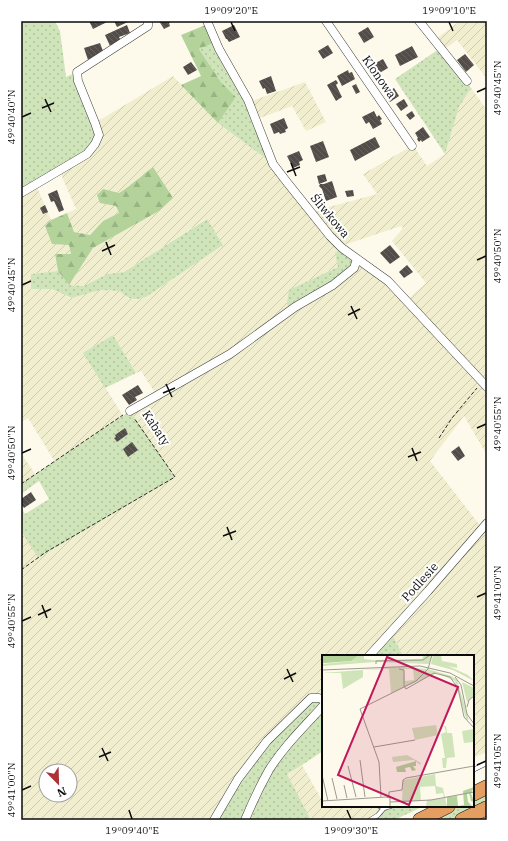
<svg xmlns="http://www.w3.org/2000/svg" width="508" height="841" font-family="'IBM Plex Serif',serif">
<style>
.farmland{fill:url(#farmland-furrows);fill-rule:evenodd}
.grass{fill:url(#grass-dots)}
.forest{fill:url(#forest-firs)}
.building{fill:url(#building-back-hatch)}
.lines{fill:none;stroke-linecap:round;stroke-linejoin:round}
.lane-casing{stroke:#3e3e3e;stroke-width:5}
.street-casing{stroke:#3e3e3e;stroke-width:9}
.highway-casing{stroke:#1c1c1c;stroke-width:15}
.path{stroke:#2d2d2d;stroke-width:1;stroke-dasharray:4 2;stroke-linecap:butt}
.lane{stroke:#fff;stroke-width:4}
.street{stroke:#fff;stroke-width:8}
.highway{stroke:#e59e61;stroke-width:14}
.ticks{fill:none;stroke:#0b0b0b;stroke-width:1.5}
.labels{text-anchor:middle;stroke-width:4;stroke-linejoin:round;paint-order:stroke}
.street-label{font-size:12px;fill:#0b0b0b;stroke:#fff}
.inset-road{fill:none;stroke:#9c9a91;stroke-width:1}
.view{fill:#c2185b;fill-opacity:0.15;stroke:#c2185b;stroke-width:2}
.inset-edge{fill:none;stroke:#0b0b0b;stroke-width:2}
.neatline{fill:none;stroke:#0b0b0b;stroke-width:1.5}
.ticks-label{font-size:10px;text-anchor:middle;fill:#0b0b0b}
</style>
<defs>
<pattern id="farmland-furrows" width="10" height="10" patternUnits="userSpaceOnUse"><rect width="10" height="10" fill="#f0eece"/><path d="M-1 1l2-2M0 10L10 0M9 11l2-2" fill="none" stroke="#cccbb0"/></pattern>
<pattern id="grass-dots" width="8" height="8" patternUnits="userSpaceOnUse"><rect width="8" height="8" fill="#cfe4b9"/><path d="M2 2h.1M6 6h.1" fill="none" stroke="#b0c29e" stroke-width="1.8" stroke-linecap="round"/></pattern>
<pattern id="forest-firs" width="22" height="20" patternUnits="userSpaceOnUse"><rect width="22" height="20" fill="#b3d39a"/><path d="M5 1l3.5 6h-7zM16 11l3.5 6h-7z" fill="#99b483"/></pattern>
<pattern id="building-back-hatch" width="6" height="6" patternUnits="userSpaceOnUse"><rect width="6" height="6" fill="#534d49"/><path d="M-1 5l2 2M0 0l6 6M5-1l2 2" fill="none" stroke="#67625f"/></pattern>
</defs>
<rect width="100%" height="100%" fill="#fdfaeb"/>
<g class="farmland">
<polygon points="460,21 487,21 487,79 457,40 445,49 437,38"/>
<path d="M173 76 218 123 273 164 342 248 338 267 312 279 357 259 388 281 487 387V455L464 416 430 461 482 528 487 540V752L473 758V656H403L391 632 369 656H323V700L214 820H21V531L39 557 174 477 130 411 157 396 141 371 136 373 113 335 84 353 123 416 55 462 28 418 21 422V194L36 185 51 220 45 226 69 245 71 254 55 255 58 271 31 274V289H52L72 298 100 290 121 291 128 298 136 300 146 297 223 245 206 219 124 272 107 274 84 286 69 285 93 248 159 211 142 175 132 185 119 193 116 206 119 213 103 221 89 235 74 232 67 213 76 209 59 170 95 123ZM46 771H70V795H46Z"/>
<polygon points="305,82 326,122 306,131 292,106 260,118 252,101"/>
<polygon points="471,88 487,110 487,383 409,298 426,283 392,241 403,228 401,226 344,245 336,238 314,211 377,194 363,174 410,147 414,147 427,166 445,154 459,107"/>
<polygon points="21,453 35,474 21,484"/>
<polygon points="302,765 323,802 323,806 379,806 384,808 370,820 311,820 287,774"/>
</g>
<g class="grass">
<polygon points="21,21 55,21 60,31 66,77 77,72 95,123 95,144 21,193"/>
<polygon points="216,42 248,100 273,164 218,123 236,97 221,82 199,49"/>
<polygon points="439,49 471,88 459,107 445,154 395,79"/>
<path d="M207 219 223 245 146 297C133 301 130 300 120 291L100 290 72 298 52 289H31V274L58 271 69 285 84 286 107 274 124 272Z"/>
<polygon points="342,248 357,259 354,268 289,311 287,303 289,290 338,267 335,253"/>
<polygon points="113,335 136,373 105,388 83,353"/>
<polygon points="130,411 175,477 38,558 21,531 21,507 25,514 49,499 39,481 21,494 21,484"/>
<polygon points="391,632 403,656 369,656"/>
<polygon points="311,698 323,700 323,751 302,765 287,774 311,820 214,820 267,741"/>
<polygon points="487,792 487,803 451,820 431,820 459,806 473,806 473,799"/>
<polygon points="379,806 424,806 394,820 370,820 383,809"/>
</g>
<g class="forest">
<polygon points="208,24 216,42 199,49 221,82 236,97 218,123 181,85 201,76 181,35"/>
<path d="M153 167 173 198 159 211 93 248 69 285 58 271 55 254H71L69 245 52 244 45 226 51 220 67 213 74 232 90 235 103 221 119 213 116 206 100 203 97 195 103 189 119 193C132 185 142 175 153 167Z"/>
</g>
<g class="building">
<polygon points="89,21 109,21 93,29"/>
<polygon points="114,21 130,21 117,27"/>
<polygon points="159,21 172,21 169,23 170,26 164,29"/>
<polygon points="127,25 130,33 119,37 121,41 110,46 105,35"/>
<polygon points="234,25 240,37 229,42 227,39 226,39 222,31"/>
<polygon points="368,27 374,37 364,43 358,33"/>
<polygon points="100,43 103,51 88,60 84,48"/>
<polygon points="328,45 333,53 323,59 318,51"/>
<polygon points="412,46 418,57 400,66 395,55"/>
<polygon points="465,54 474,65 466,72 457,60"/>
<polygon points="383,59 388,68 376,75 370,66"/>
<polygon points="191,62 197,70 188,75 183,67"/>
<polygon points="348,70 349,73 352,72 355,79 342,86 337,76"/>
<polygon points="271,76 276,91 267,94 265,88 263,89 259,81"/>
<polygon points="336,80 338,83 336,85 342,97 336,101 327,85"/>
<polygon points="356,84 360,92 356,94 352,86"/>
<polygon points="394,88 399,96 390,102 385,94"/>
<polygon points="404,99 408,106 401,111 396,104"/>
<polygon points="374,111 377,117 379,115 382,119 380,120 382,124 373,129 369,122 366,124 362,117"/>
<polygon points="412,111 415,116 410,120 406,115"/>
<polygon points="284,118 288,128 285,130 286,132 280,134 279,132 274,134 270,124"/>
<polygon points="423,127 430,137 422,142 421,140 419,142 417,139 418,138 415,133"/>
<polygon points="375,137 380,147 355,161 350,150"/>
<polygon points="323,141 329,157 316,162 310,146"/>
<polygon points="299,151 303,160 299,162 300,165 293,168 287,156"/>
<polygon points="325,174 327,181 319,184 317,176"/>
<polygon points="332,181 337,197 326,201 322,189 319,186 320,184 324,184"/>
<polygon points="57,190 64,210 59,212 54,201 51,202 48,194"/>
<polygon points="353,190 354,196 347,197 345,191"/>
<polygon points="45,205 48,212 43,214 40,208"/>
<polygon points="390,245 400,257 390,264 380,253"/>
<polygon points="407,265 413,272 404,278 399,272"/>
<polygon points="138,385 143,393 135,397 137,400 129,405 122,395"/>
<polygon points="125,428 128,434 117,442 114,438 116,437 115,435"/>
<polygon points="132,442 138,450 128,457 123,449"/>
<polygon points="459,446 465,456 458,461 451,452"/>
<polygon points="31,492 36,500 24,508 21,504 21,499"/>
</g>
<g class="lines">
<defs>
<g id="lane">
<polyline points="473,770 487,763"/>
<polyline points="379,806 384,808 391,806"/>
<polyline points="370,820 378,815 384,808"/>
</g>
<g id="street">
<polyline points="207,21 219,49 248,100 273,164 286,181 330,236 342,248 388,281 487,387"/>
<polyline points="326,21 412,146"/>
<polyline points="419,21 467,81"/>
<polyline points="21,193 87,154 95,144 99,135 95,123 78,81 77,72 148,26 148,21"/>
<polyline points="130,411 230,354 295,307 333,285 354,268 357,259"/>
<polyline points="369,656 428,591 487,523"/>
<polyline points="214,820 238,779 267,741 311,698 319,698 323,700"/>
<path d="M245 820C252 803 260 786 269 770 284 746 304 727 323 706"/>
</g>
<g id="highway">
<polyline points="473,794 487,787"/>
<polyline points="420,820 448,806"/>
<polyline points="462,820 487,808"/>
</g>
</defs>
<use href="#lane" class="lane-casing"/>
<use href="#street" class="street-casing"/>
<use href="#highway" class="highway-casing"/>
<g class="path">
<polyline points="439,438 452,418 477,388"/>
<polyline points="21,484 123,415"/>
<polyline points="21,570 46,552 175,477 134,418"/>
</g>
<use href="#lane" class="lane"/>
<use href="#street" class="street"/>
<use href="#highway" class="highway"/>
</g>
<path class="ticks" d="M231 22 235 31M449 22 453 31M477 92 486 88M45 99 51 112M42 108 54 103M22 117 31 113M291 163 296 176M287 172 300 167M106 242 111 255M102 251 115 245M477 260 486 256M22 285 31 281M351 306 357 319M348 315 360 309M166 384 172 397M163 393 175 388M477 428 486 424M412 448 417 461M22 453 31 449M408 457 421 452M227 527 232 540M223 536 236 531M477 597 486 593M42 605 47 618M38 615 51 609M22 621 31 617M287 669 293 682M284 679 296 673M102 748 108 761M99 757 111 752M477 765 486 761M22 790 31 786M129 810 132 819M347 810 351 819"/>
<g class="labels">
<g class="street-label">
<text transform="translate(379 77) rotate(55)" y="4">Klonowa</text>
<text transform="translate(330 216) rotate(50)" y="4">Śliwkowa</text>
<text transform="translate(156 428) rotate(56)" y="4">Kabaty</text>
<text transform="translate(420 582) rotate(-48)" y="4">Podlesie</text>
</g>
</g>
<g transform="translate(322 655)">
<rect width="152" height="152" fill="#fdfaeb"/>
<path d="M34 0H42V4L51 5 100 4 102 0H110L107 9 29 6ZM111 0H119L120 6 135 9V13L126 11 146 20 152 26 131 15 109 9ZM31 6 53 7 0 11V9ZM79 12 106 14 129 21 135 25 147 65 144 64 133 26 115 18 69 38 67 14 41 15V22L21 34 19 18H0ZM82 14H91L92 25 83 26ZM140 27 152 33V40L145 47ZM114 70 116 80 93 85 90 73ZM122 71H124L125 78H130L133 102 125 103 124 113H121L120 103H123L119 79 124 77ZM152 74V91L151 87 142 88 140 76ZM85 100 99 108 98 110 92 105 71 107 70 102ZM113 119 114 131 121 133 125 152 104 151 105 145 122 143 121 138 114 139 113 131 98 132 99 146 80 147 81 125Z" fill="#cfe4b9" fill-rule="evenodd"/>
<path d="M0 0H34L35 1 29 6 3 8H0ZM94 106V111H91L94 115 90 116 88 112 83 113 84 117H75L74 112ZM152 132 149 138 152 147 149 146 147 138 145 139 146 147 151 152H125V142L135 141 136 151 142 150 141 136Z" fill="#b3d39a"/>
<path class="inset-road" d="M54 9V6L101 5 108 0M77 14 82 15V31L84 34 112 18 128 22 136 33 142 62 152 73M0 15 98 11 128 18 152 31M133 22 139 30 145 59 152 69M145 52 147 45 152 41M52 92 93 85M38 105 43 142M26 111 34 142M0 120 6 146M10 123 15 144M22 130 25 143M59 142 57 107 38 54 94 26 106 14 110 0M67 142V137L80 135 81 125 84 123 152 111M0 146 64 142 68 143V152M68 147 109 145 152 137"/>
<path class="view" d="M65 2 136 32 87 150 16 120Z"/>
<rect width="152" height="152" class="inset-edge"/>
</g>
<rect width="508" height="841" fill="none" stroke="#ffffff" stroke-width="44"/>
<g transform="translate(58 783) rotate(157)"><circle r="19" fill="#ffffff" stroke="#9d9d9d"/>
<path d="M0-3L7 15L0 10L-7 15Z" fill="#ac3237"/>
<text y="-6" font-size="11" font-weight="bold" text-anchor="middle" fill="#0b0b0b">N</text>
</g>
<rect x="22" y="22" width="464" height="797" class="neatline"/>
<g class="ticks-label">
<text x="231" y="14">19°09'20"E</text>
<text x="449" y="14">19°09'10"E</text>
<text transform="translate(497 88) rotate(-90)" y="4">49°40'45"N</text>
<text transform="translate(11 117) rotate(-90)" y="4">49°40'40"N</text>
<text transform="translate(497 256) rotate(-90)" y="4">49°40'50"N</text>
<text transform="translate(11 285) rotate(-90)" y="4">49°40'45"N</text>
<text transform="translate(497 424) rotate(-90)" y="4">49°40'55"N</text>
<text transform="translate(11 453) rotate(-90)" y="4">49°40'50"N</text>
<text transform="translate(497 593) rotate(-90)" y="4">49°41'00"N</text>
<text transform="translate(11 621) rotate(-90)" y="4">49°40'55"N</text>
<text transform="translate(497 761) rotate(-90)" y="4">49°41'05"N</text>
<text transform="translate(11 790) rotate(-90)" y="4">49°41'00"N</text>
<text x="132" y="834">19°09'40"E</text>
<text x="351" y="834">19°09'30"E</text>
</g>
</svg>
